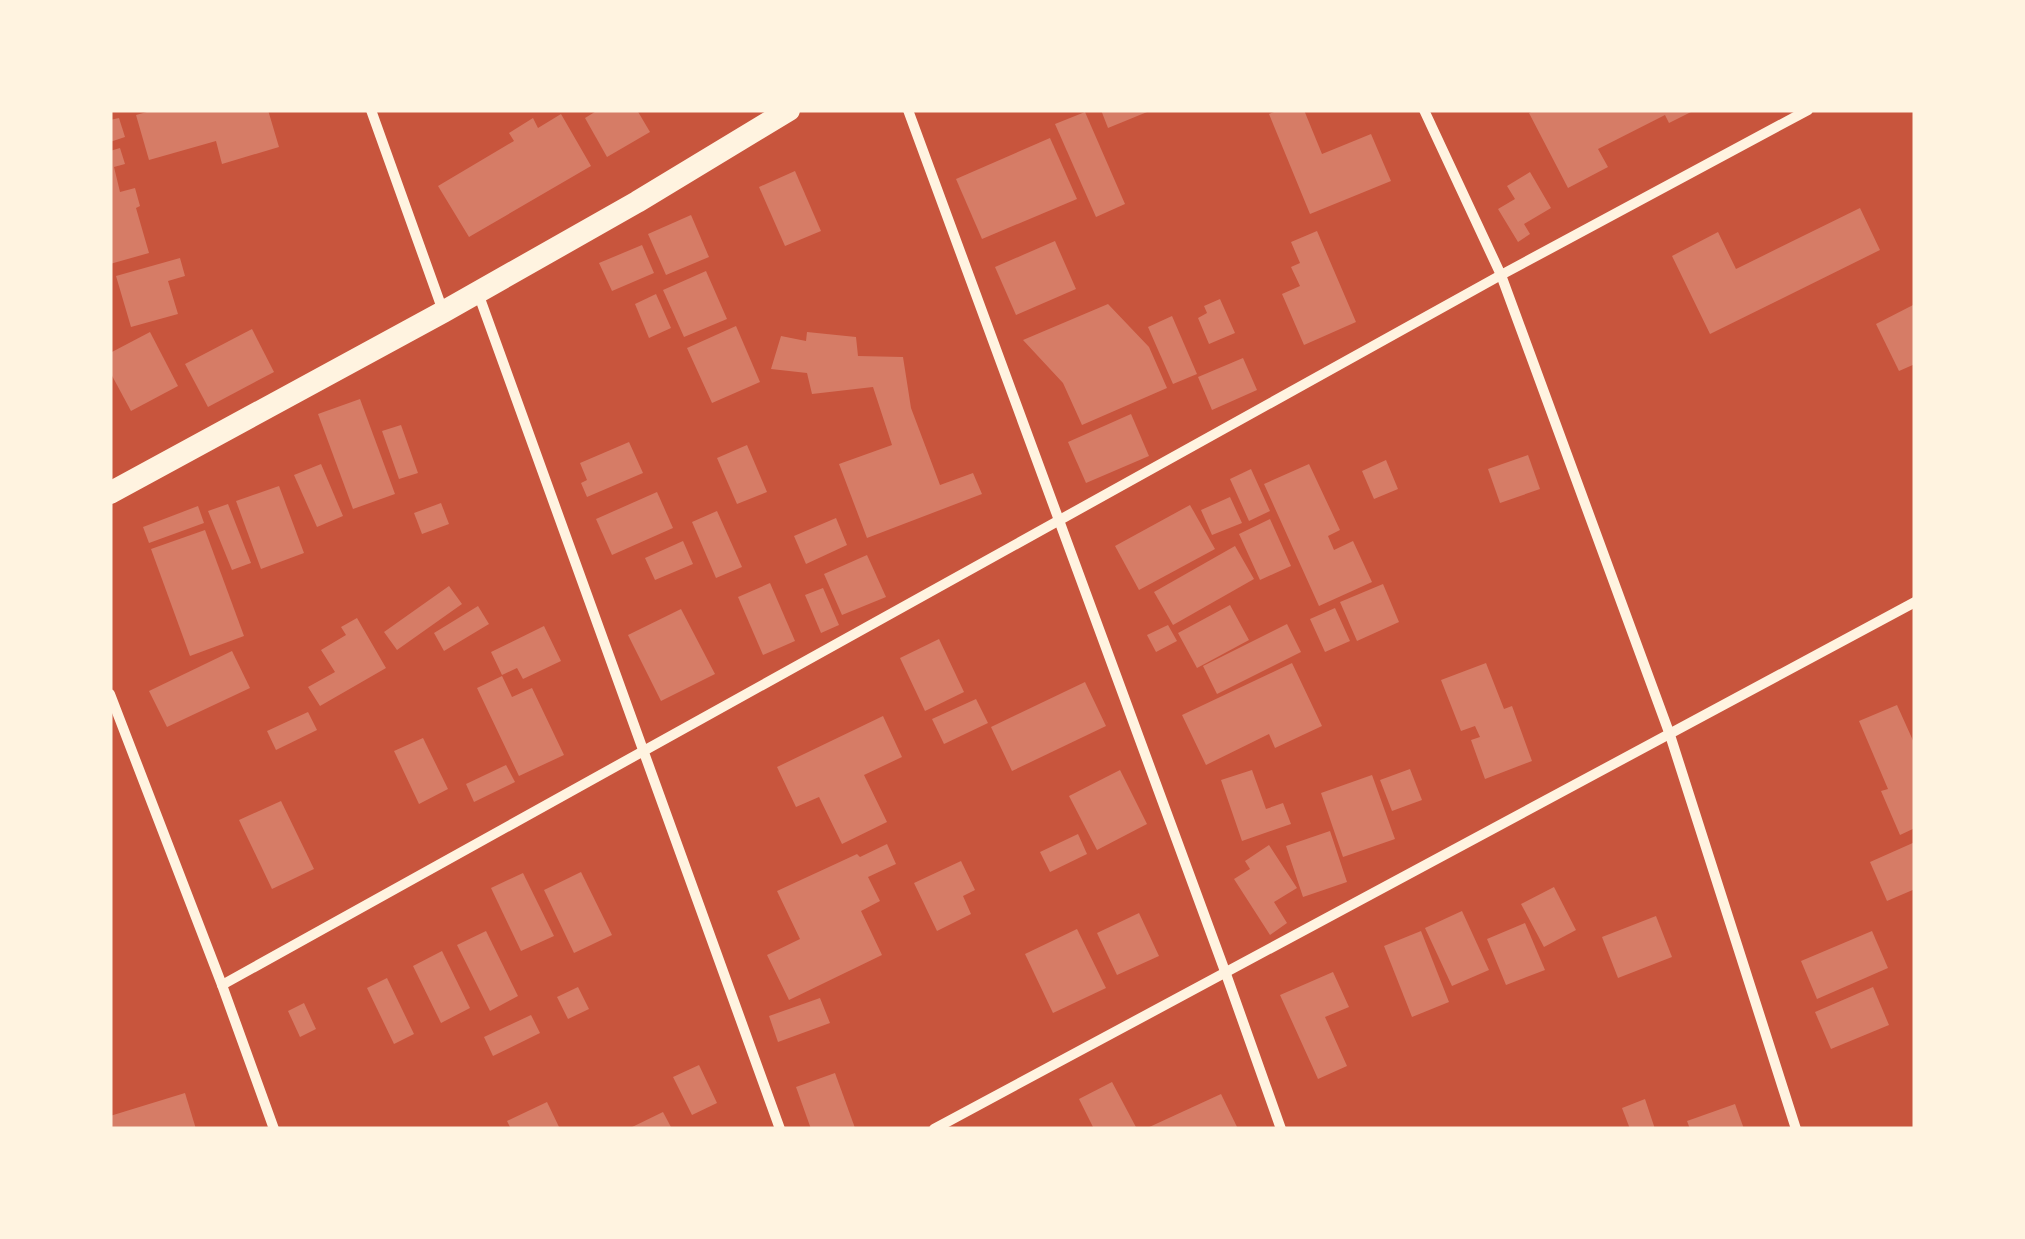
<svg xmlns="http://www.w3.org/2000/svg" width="2025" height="1239" font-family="Montserrat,sans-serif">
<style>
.building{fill:#d67c66}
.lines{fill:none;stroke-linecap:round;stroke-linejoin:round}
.minor{stroke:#fff3e0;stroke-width:10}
.primary{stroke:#fff3e0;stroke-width:22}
</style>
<rect width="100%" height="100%" fill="#c8553d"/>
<g class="building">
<polygon points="154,110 268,110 279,147 222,164 216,141 149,160 136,115"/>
<polygon points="598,110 637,110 650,132 607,157 585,118"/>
<polygon points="1101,110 1152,110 1108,128"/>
<polygon points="1279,110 1304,110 1322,154 1371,134 1391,181 1310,214 1269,114"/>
<polygon points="1535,110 1695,110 1669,123 1665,115 1598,149 1608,167 1568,188 1529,113"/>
<polygon points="1085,112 1125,204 1096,217 1055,124"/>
<polygon points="561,114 591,166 469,237 438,186 514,141 509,133 533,118 538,128"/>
<polygon points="119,118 125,137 110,142 110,120"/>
<polygon points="1050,138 1077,199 982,239 956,179"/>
<polygon points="120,148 125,164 114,167 120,192 135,188 140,206 136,208 149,253 110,264 110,151"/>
<polygon points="795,171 821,231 785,246 759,187"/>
<polygon points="1530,172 1551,208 1524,224 1530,234 1518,242 1498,209 1515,199 1507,186"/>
<polygon points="1860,208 1880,250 1710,334 1672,256 1718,232 1736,269"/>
<polygon points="691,215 709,257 666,275 648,234"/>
<polygon points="1317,231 1356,322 1304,345 1282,294 1300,286 1291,267 1300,263 1291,242"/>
<polygon points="1055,241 1076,289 1016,315 995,267"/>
<polygon points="642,245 654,273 612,291 599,263"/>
<polygon points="180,258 185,276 168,281 178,314 131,327 116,276"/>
<polygon points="706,271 727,319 684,337 663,290"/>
<polygon points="656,294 671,328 649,338 635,304"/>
<polygon points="1220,299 1235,333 1209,344 1198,318 1207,313 1204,306"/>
<polygon points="1108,304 1149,347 1167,388 1082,425 1063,383 1023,340"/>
<polygon points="1915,304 1915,364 1899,371 1876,324"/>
<polygon points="1172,316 1197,374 1173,384 1148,327"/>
<polygon points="736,326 760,382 712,403 687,348"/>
<polygon points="252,329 274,372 208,407 185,364"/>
<polygon points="150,332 178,386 131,411 110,372 110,353"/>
<polygon points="807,332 856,337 858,356 903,357 911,408 940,485 973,473 982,494 867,538 839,464 892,445 873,387 812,394 807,373 771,369 781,336 806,341"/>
<polygon points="1243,358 1257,390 1212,410 1198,377"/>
<polygon points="360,399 395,494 353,509 318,414"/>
<polygon points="1131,414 1149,456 1086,483 1068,442"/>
<polygon points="401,425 418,473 399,479 382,431"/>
<polygon points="629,442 643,473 587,497 581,483 587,480 580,463"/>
<polygon points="747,445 767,492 737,504 717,458"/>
<polygon points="1528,455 1540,489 1500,503 1488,469"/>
<polygon points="1386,460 1398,489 1374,499 1362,471"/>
<polygon points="321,464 343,516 317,527 294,475"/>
<polygon points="1309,464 1340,530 1328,536 1334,550 1353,541 1372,582 1319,606 1264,484"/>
<polygon points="1251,469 1270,511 1249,521 1230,479"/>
<polygon points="279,486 304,553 261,569 236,501"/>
<polygon points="657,492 673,528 612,555 596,519"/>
<polygon points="1230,497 1242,523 1212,535 1201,510"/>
<polygon points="441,503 449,524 422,534 414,513"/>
<polygon points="228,504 251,563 232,570 208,511"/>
<polygon points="1190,505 1215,549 1139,590 1115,546"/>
<polygon points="198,506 204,523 149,543 143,527"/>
<polygon points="717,511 742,567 716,578 692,522"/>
<polygon points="836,518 847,545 806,564 794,536"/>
<polygon points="1270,519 1291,566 1260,580 1239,534"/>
<polygon points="205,530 244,636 190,656 151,549"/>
<polygon points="683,541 693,564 655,580 645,558"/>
<polygon points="1235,546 1254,579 1173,625 1154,592"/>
<polygon points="867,555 886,597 842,615 824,574"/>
<polygon points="770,583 795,641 763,655 738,597"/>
<polygon points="1383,584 1399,622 1357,641 1340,602"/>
<polygon points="449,586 462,604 397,650 384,632"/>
<polygon points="823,588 839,625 821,633 805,595"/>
<polygon points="1230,605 1249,640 1197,668 1178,633"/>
<polygon points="478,606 489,624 444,651 434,633"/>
<polygon points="1335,608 1350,641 1325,652 1310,619"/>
<polygon points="681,609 715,674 661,701 628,635"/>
<polygon points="357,618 386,668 320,706 308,687 335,672 321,650 346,635 341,627"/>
<polygon points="1287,624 1301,652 1217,694 1203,666"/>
<polygon points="1168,625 1177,641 1156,652 1147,635"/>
<polygon points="544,626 561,661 523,679 517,668 502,675 491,652"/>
<polygon points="939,639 964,692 925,711 900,658"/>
<polygon points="232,651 250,688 167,727 149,691"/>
<polygon points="1292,663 1322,726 1275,748 1269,734 1206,765 1182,715"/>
<polygon points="1486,663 1504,709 1512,706 1532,761 1485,779 1471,740 1480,737 1475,726 1461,731 1441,680"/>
<polygon points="502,676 512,697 532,688 564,755 519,776 477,688"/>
<polygon points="1085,682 1106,726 1012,771 991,727"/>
<polygon points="976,699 988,723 944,744 932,719"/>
<polygon points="1897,705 1915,745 1915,828 1900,835 1881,791 1888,789 1859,721"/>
<polygon points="308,712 317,730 276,750 267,731"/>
<polygon points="883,716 902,757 864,775 887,822 842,844 819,797 796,807 777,767"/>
<polygon points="423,738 448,789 419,804 394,751"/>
<polygon points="506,765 515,782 474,802 466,784"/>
<polygon points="1410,769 1422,800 1392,811 1380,780"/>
<polygon points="1120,770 1147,824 1097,850 1069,796"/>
<polygon points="1252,770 1266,809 1283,803 1291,824 1242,841 1221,780"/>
<polygon points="1372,775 1395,839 1343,857 1321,793"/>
<polygon points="281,801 314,869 272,889 239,820"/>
<polygon points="1330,831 1347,882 1303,897 1286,846"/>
<polygon points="1078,834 1087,854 1050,872 1040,852"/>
<polygon points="1915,842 1915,889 1887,901 1870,862"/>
<polygon points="887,844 896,864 868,877 880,901 861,911 882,955 789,1000 767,955 800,939 777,891 857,854 860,857"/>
<polygon points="1269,845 1297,888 1274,902 1287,923 1270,935 1234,879 1250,869 1245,861"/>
<polygon points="961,861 975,890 963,896 971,914 937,931 914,883"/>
<polygon points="581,872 612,935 574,953 544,890"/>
<polygon points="523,873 554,936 521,951 491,888"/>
<polygon points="1554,887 1576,930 1544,947 1521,904"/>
<polygon points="1462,911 1489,970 1452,986 1425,928"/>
<polygon points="1139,913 1159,956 1117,975 1097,933"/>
<polygon points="1656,916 1672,957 1618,978 1602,937"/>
<polygon points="1525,923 1545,970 1506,985 1487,939"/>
<polygon points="1077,929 1106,988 1053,1013 1025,954"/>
<polygon points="486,931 518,996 490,1011 457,945"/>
<polygon points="1421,931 1449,1002 1412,1017 1384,946"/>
<polygon points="1872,931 1888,968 1817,999 1801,961"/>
<polygon points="442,951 470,1008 441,1023 413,966"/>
<polygon points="1333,972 1349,1007 1325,1017 1347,1066 1318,1079 1280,995"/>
<polygon points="387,978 414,1034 394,1044 367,988"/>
<polygon points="578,987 589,1009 568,1019 557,997"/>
<polygon points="1873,987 1889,1025 1831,1049 1815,1012"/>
<polygon points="820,998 830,1023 778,1042 769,1016"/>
<polygon points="304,1003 316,1029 300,1037 288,1011"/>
<polygon points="531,1015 540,1033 493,1056 484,1037"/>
<polygon points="699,1065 717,1103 692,1115 673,1077"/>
<polygon points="835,1073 855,1128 811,1129 796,1087"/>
<polygon points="1112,1082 1137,1129 1094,1129 1079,1099"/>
<polygon points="185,1093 196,1129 110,1129 110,1116"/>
<polygon points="1221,1094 1238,1129 1145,1129"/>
<polygon points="1645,1099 1655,1129 1630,1129 1622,1108"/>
<polygon points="547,1102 560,1129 511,1129 507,1121"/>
<polygon points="1735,1104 1744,1129 1690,1129 1687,1121"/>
<polygon points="663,1112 672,1129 628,1129"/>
</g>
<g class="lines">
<g class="minor">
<polyline points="371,110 443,311"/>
<polyline points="908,110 1226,974 1281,1129"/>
<polyline points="1424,110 1501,275 1670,735 1796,1129"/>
<polyline points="478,293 780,1129"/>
<polyline points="110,694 222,985 274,1129"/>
<polyline points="222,985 1501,275 1808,110"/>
<polyline points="934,1129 1915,602"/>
</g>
<polyline class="primary" points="110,493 443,312 637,202 789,110"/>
</g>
<rect width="2025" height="1239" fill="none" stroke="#fff3e0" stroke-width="225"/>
</svg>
